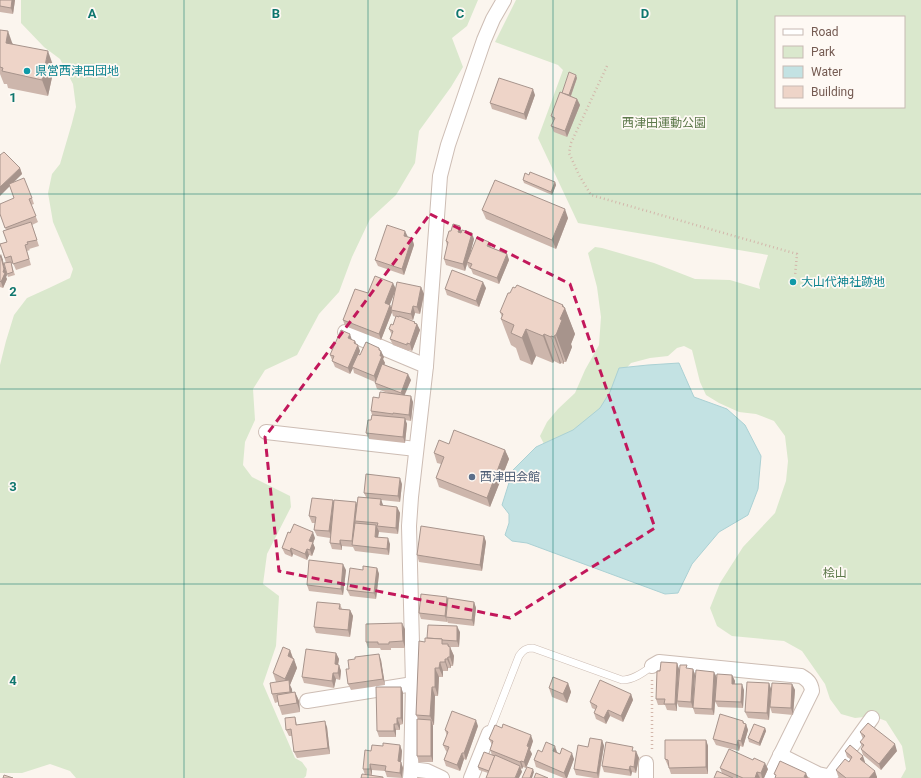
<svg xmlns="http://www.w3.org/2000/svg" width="921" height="778" font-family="Roboto,'Noto Sans JP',sans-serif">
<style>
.green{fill:#dae8cd;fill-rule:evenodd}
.water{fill:#c3e2e3;stroke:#abd1d4}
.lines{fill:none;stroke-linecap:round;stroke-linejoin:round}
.service-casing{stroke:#cdbdb4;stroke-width:8}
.minor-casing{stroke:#cdbdb4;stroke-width:16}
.path{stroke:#d3b7ab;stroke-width:2.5;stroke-dasharray:1 3;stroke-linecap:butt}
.service{stroke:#fff;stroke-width:7}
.minor{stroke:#fff;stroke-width:14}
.wall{fill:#cdb6ac;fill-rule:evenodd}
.shaded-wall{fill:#a7948c}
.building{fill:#eed4c8;stroke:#a7948c}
.marked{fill:none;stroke:#c2185b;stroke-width:3;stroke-dasharray:8 5;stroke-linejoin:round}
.grid{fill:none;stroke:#0f766e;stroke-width:1;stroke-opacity:0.55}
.culture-dot{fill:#0f9aa8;stroke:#fef9f4;stroke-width:1.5}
.service-dot{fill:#5c6f8a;stroke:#fef9f4;stroke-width:1.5}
.labels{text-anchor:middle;stroke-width:3.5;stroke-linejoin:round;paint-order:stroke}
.culture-label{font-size:12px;fill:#0d838f;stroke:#fef9f4;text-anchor:start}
.park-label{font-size:12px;fill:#5d794b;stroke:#fef9f4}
.service-label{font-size:12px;fill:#4e5e75;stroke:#fef9f4;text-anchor:start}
.grid-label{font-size:13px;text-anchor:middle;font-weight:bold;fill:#0f766e;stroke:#fef9f4;stroke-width:3.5;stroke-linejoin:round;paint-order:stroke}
</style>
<rect width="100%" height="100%" fill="#fbf5ee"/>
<g class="green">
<polygon points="21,0 478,0 467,26 452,38 463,67 451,87 419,131 415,163 396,195 370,219 352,257 339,292 319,314 297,355 265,370 253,389 255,420 245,442 243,465 252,477 290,496 291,507 267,554 263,584 279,596 276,646 263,684 295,758 302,762 307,769 306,776 304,778 76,778 70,771 50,764 22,773 0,773 0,365 6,341 14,315 27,298 49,288 70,278 73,269 53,222 48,193 52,174 60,164 72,123 76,107 73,84 60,59 44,47 21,23"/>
<path d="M516 0H921V778H901L906 769 902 746 886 721 873 716 855 718 841 714 830 699 825 684 802 651 784 641 732 636 717 626 710 608 720 583 743 547 775 513 786 481 788 461 785 436 774 421 756 414 739 412 719 403 706 395 700 382 692 350 684 346 677 348 668 356 650 358 631 363 623 372 605 407 579 430 545 446 540 436 547 422 558 409 575 393 585 370 599 345 601 317 597 287 588 253 595 247 602 248 654 263 695 279 730 280 760 289 759 284 768 255 578 223 538 138 563 70 558 65 495 42ZM776 17H904V107H776Z"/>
</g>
<polygon class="water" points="679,363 694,397 727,409 745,425 761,456 758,489 748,515 719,532 692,564 678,593 665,594 527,543 512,541 505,535 509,523 509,514 502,505 513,470 536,447 573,430 600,408 610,392 619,368 648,365"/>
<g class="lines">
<defs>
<path id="service" d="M489 733 519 656C523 650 526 648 533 648L622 680C633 680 643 673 652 666"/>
<g id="minor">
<polyline points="345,332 426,366"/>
<polyline points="266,432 416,449"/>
<path d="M652 666 659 662 801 676C808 680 811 683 812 691L769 778"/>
<polyline points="307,701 413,684"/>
<polyline points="780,755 818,774 827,776 831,775 872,718"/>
<polyline points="646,763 646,778"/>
<polyline points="411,769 427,771 442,778"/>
<polyline points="410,778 411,769 413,684 409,526 411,497 426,366 440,176 448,145 484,40 493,19 504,0"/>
<polyline points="471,778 489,733"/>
</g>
</defs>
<use href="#service" class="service-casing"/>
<use href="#minor" class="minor-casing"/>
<g class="path">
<polyline points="607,66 571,143 569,153 579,175 591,195 797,254 795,276"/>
<polyline points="652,749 652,680"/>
</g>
<use href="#service" class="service"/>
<use href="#minor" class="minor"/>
</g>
<g class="wall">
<polygon points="0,0 15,0 13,14 0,12"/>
<polygon points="0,30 13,44 54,68 48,96 8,88 7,84 4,84 0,74"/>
<polygon points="577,78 571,96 577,99 580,105 567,137 554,132 551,126 553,122 551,116 562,93"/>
<polygon points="535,95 526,120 492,109 490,103"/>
<polygon points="20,168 22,174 13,182 32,198 34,204 31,205 38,222 32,225 39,246 29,249 30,250 27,251 31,265 16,270 13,263 11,263 15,275 8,277 7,274 6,263 0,244 7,242 6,230 0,214 14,198 10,186"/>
<polygon points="529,175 555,182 556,185 552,195 524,183 523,180"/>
<polygon points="482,210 568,218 556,249 486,219"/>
<polygon points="451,231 462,231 474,239 469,256 489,242 491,247 507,254 509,260 499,284 473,274 471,269 469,268 467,264 465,271 446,265 444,259 447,246 446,241"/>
<polygon points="407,237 412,238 414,245 404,275 378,266 375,260"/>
<polygon points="0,254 3,260 3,261 7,275 6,277 7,279 3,288 0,287"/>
<path d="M421 287 424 294 420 314 415 313 413 320 406 319 415 322V323L417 324 420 330 412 351 409 350V351L393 345 390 339 392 335 389 329 393 325 396 317 393 316 392 312 381 340 345 326 343 320 368 293 395 288ZM395 292 391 308 390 304Z"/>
<polygon points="486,288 479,307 447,295 445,289"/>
<polygon points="564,307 575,334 571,344 572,347 566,362 564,362 564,364 561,363 560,364 554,361 553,363 536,356 532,365 520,360 516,348 511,345 501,319 502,317 500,312"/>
<polygon points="352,340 355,341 360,351 359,354 360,355 380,350 384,357 383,359 385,363 384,364 411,380 404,395 413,402 411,421 405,420 407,424 405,443 369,439 366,433 371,420 372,415 371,411 379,398 388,393 377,389 375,383 375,382 354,373 353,368 350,374 335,367 330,355"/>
<polygon points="449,444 505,450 509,459 490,507 439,487 436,478 441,464 437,463 434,453"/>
<polygon points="402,484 400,502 381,500 383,506 397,507 400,513 398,534 379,532 378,529 379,531 378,537 390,544 389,555 355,551 353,547 342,546 342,550 332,549 330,543 330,538 317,536 314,530 315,523 312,523 309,516 333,500 334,503 356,502 357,505 366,497 364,493"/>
<polygon points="484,536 486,542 482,571 419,562 417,555"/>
<polygon points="315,538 313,543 315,548 312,556 309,555 307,560 293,554 292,557 285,554 282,548"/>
<polygon points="377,568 379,574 376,599 350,596 347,590 363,570"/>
<polygon points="346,570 343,595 309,591 307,585"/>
<polygon points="447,597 448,599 474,602 476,608 474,626 448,623 447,621 447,622 421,619 419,613"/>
<polygon points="340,604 342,609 350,610 353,616 350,637 316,633 314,627"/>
<polygon points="405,629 405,648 391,648 391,650 381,650 380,648 368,648 366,642"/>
<polygon points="460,632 459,647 450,647 454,656 453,666 451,666 451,668 448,668 448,671 443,671 443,677 439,677 438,696 435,696 434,725 433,725 433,762 419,762 417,756 418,719 416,715 425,642 427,638"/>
<polygon points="290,650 297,668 290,685 292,693 295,692 299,701 300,712 282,715 279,706 278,702 275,703 272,694 276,682 273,673"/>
<polygon points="336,653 339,659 338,665 339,665 341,671 340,680 336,679 334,688 304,683 302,677"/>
<polygon points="381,660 385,685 351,690 348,684 349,669"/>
<polygon points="677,663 679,669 693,669 695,675 693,708 679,707 677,703 677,711 667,710 665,705 658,705 656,699"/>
<polygon points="732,675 735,681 734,684 744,690 743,708 718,707 715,701 716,694 714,715 695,714 693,708 717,678"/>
<polygon points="568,683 571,692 567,703 552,697 549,688"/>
<polygon points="769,683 771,689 769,720 748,718 745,712"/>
<polygon points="792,684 795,690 793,715 772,713 770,707"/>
<polygon points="401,687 403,693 403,724 400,725 400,730 396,730 396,737 379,737 377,731"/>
<polygon points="631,694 633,700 623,722 610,716 606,724 596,719 594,713 596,710 592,708 590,702"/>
<polygon points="295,717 297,725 327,727 330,754 297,758 294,752 292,736 289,736 286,730"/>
<polygon points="744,724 746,724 748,730 743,747 740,746 739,751 716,745 713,739"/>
<polygon points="478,726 466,760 464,759 460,771 446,766 444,760 447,752 446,751 443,745 447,736 445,730"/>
<polygon points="765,728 766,731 760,746 749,742 748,738"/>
<polygon points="860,732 897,751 881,770 863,755 861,749 862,747 860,742 863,739"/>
<polygon points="489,739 533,741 530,750 532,754 526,768 523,767 522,769 520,768 522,772 488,773 479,770 478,767 492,755 490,750 492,745"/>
<polygon points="602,740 604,746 599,778 594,778 576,775 574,769 588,747"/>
<polygon points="706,740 708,746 708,774 671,774 669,768 669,766 668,766 665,759"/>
<polygon points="400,745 402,751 401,762 403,768 402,778 387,777 385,771 372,770 372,775 365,775 363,769 371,751 383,746"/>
<polygon points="635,751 639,758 636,773 632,772 631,776 604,772 602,766"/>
<polygon points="845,751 865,762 865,763 877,777 877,778 839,778 839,777 838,776 836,770 849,762 850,759 847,757"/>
<polygon points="542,752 557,752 560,754 574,759 567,778 564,778 536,767 534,760"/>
<polygon points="720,768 768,769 764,778 714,778 722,773"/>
</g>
<g class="shaded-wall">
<polygon points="12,0 15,0 13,14 11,8"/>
<polygon points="8,31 14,48 6,43"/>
<polygon points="48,51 54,68 48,96 42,80"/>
<polygon points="576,75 577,78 570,98 569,95"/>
<polygon points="533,89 535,95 526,120 524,114"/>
<polygon points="577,99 580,105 567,137 565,131"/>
<polygon points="20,168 22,174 0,196 0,187"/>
<polygon points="555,182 556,185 552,195 551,192"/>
<polygon points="565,209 568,218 556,249 552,240"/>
<polygon points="460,226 462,232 461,238 458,232"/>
<polygon points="405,231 408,237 404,236"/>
<polygon points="472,233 474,239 468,263 467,262 467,264 465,271 463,264"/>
<polygon points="412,238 414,245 404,275 402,269"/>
<polygon points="489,242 491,248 487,246"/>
<polygon points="1,254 3,260 3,261 7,275 6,277 7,279 3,288 1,282 0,256"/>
<polygon points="507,254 509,260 499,284 497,278"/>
<polygon points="483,282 486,288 479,307 476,301"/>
<polygon points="393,283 396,289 388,309 385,303"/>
<polygon points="421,287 424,294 420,314 417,307"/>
<polygon points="390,305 392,310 391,310 392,312 381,340 379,334"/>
<polygon points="563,305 565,309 565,308 575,334 571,344 572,347 566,362 556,335 560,319"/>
<polygon points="413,306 415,313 413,320 411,314"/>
<polygon points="415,322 416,327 417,324 420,330 412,351 410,344"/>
<polygon points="526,329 536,356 532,365 522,338"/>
<polygon points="350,334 352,340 348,338"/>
<polygon points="544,334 554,361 553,363 543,336"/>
<polygon points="555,335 564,362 564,364 554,337"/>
<polygon points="551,336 561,363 560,364 551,337"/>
<polygon points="355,341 357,347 358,345 360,351 353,367 352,367 353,368 350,374 348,368"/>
<polygon points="379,348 381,352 381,351 384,357 383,359 385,363 376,382 374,376 380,356 379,350"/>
<polygon points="408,374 411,380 403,399 401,393"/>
<polygon points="411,396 413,402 411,421 409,415"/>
<polygon points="405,418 407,424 405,443 403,437"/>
<polygon points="505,450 509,459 490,507 487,498"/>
<polygon points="400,478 402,484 400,502 398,496"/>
<polygon points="381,499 383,505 382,512 380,505"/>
<polygon points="333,500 335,506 332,538 329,531"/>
<polygon points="356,502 358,508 355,521 356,524 353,545 352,541"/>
<polygon points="397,507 400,513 398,534 396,528"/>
<polygon points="376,525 379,531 377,543 375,537"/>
<polygon points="313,532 315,538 313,543 315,548 312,556 310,550 309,541"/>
<polygon points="484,536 486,542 482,571 480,565"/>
<polygon points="388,538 390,544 389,555 387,549"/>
<polygon points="340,540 342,546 342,550 340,544"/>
<polygon points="291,548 293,554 292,557 290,551"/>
<polygon points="307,549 309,555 307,560 305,554"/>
<polygon points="343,564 346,570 343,595 341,589"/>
<polygon points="377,568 379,574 376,599 374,593"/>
<polygon points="447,597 449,603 446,617 447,622 445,616"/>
<polygon points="474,602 476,608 474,626 472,620"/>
<polygon points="350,610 353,616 350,637 348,630"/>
<polygon points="402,623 405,629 405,648 403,641"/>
<polygon points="457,626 460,632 459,647 457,641"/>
<polygon points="448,644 450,649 450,647 454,656 453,666 450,657"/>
<polygon points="290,650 293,659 288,656"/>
<polygon points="336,653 339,659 337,670 335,664"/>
<polygon points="379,654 381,660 385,685 383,679"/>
<polygon points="448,657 451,666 451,668 447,659"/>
<polygon points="294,659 297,668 290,685 292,689 293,701 285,679"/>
<polygon points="445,659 448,668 448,671 445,662"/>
<polygon points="440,662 443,671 443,677 439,668"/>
<polygon points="677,663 679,669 677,701 677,711 675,704"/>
<polygon points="339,665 341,671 340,680 338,673"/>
<polygon points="435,668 439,677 438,696 435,687"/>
<polygon points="693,669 695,675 693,708 691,702"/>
<polygon points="714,672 717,678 714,715 712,709"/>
<polygon points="333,673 336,679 334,688 332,681"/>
<polygon points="732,675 735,681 734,690 732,684"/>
<polygon points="568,683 571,692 567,703 563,694"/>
<polygon points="769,683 771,689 769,720 767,713"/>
<polygon points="742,684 744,690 743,708 741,702"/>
<polygon points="792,684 795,690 793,715 791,708"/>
<polygon points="401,687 403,693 403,724 401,718"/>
<polygon points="432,687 435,696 434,725 430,716"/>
<polygon points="295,692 299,701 300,712 297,703"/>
<polygon points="631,694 633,700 623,722 621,716"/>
<polygon points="608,710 610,716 606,724 604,718"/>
<polygon points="397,718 400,725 400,730 397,724"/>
<polygon points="431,720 433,726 433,762 431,756"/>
<polygon points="476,720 478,726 466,760 464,753"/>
<polygon points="325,721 327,727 330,754 328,748"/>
<polygon points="743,721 745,726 746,724 748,730 743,747 741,741"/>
<polygon points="394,724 396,730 396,737 394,731"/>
<polygon points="765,728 766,731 760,746 759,743"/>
<polygon points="531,735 533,741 530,750 532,754 526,768 524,762 527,746"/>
<polygon points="602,740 604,746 598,778 597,773"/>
<polygon points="706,740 708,746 708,774 706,767"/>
<polygon points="738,740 740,746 739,751 737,745"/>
<polygon points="895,744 897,751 881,770 879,764"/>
<polygon points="400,745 402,751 401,762 403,768 402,778 400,773 398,761"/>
<polygon points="555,746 557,752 555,757 553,751"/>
<polygon points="636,751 639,758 636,773 634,767"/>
<polygon points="462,753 464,759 460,771 457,765"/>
<polygon points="572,753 574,759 567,778 566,778 564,773"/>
<polygon points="863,756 865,762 863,765 860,759"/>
<polygon points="521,761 523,767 522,769 520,762"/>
<polygon points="765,763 768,769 764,778 762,778 761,773"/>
<polygon points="370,764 372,770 372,775 370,769"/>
<polygon points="520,766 522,772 519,778 515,778"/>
<polygon points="630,766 632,772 631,776 629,770"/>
<polygon points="533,769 534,772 532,778 530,778"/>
<polygon points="875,771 877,777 877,778 869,778"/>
<polygon points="757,772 760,778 755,778"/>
<polygon points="806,773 808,778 805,778 804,777"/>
</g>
<g class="building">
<polygon points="0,0 12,0 11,8 0,6"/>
<polygon points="0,30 8,31 6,43 48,51 42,80 2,71 3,68 0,67"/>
<polygon points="569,72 576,75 569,95 562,93"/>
<polygon points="499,78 533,89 524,114 490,103"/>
<polygon points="560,92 577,99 565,131 551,126 555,118 551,116"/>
<polygon points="4,152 20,168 0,187 0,155"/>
<polygon points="530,172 555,182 551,192 523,180 525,173 529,175"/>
<polygon points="24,178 32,198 29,199 36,216 5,228 0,214 0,204 14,198 9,184"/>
<polygon points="495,180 565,209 552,240 482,210"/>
<polygon points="31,222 37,240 27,242 28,244 25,245 29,259 13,264 11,256 5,258 0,244 7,242 3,231"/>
<polygon points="453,224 460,226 458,232 461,233 462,230 472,233 463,264 444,259 448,242 446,241 449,231 451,231"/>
<polygon points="387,225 405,231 404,236 412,238 402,269 375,260"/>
<polygon points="477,237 489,242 487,246 507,254 497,278 470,268 472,264 467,262"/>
<polygon points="0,257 1,257 4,269 3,272 5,273 1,282 0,281"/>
<polygon points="11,262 13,272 7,274 4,263"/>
<polygon points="452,270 483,282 476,301 445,289"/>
<polygon points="375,276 393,283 385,303 390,305 379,334 343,320 355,289 368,293"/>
<polygon points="397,282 421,287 417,307 413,306 411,314 391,310"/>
<polygon points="517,285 563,305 562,306 565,308 560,319 562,320 556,335 555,335 554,337 551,336 551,337 544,334 543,336 526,329 522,338 511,333 514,325 501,319 503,314 500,312 508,293 510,293 513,287 515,288"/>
<polygon points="396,316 399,317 399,316 415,322 414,323 417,324 410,344 407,343 407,345 390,339 393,331 389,329 391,324 393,325"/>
<polygon points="341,330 350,334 348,338 355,341 354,343 358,345 348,368 332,361 334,356 330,355"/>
<polygon points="366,342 379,348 379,350 381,351 380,356 382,356 374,376 352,367 358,354 360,355"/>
<polygon points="382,364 408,374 401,393 375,383"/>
<polygon points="380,392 411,396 409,415 393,413 393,414 371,411 373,397 379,398"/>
<polygon points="372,415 405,418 403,437 366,433 368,420 371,420"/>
<polygon points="454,430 505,450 487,498 436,478 444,457 434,453 439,440 449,444"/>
<polygon points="366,474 400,478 398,496 364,493"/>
<polygon points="358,497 381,499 380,505 397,507 396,528 377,526 378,523 355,521"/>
<polygon points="312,498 333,500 329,531 314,530 316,517 309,516"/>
<polygon points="334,500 356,502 352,541 340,540 340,544 330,543"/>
<polygon points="355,523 376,525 375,537 388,538 387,549 352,545"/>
<polygon points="294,524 313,532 309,541 313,542 310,550 307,549 305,554 291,548 290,551 282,548 288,532 290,533"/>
<polygon points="421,526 484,536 480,565 417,555"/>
<polygon points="309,560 343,564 341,589 307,585"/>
<polygon points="363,566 377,568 374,593 347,590 350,568 363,570"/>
<polygon points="421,594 447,597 445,616 419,613"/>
<polygon points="448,598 474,602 472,620 446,617"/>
<polygon points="317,602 340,604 339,609 350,610 348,630 314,627"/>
<polygon points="402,623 403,641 389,642 389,644 378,644 378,642 366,642 366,624"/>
<polygon points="428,625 457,626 457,641 442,640 442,639 427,638"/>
<polygon points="425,638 442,639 442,644 448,644 448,646 450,647 450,657 448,657 447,659 445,659 445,662 440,662 439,668 435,668 435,687 432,687 430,716 416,715 419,641 425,642"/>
<polygon points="283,647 290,650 288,656 294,659 285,679 273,673"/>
<polygon points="306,649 336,653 335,664 339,665 338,673 333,673 332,681 302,677"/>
<polygon points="379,654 383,679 348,684 346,669 349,669 348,660 355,659 355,657"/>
<polygon points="661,662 677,663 675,704 664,704 665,699 656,699 657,671 660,671"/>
<polygon points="680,665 687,665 686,668 693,669 691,702 677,701"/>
<polygon points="696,670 714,672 712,709 693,708"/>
<polygon points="717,674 732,675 732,684 742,684 741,702 715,701"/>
<polygon points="553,677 568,683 563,694 549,688"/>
<polygon points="289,680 290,692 272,694 270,683"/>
<polygon points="600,680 631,694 621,716 608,710 604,718 594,713 597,706 590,702"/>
<polygon points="747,682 769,683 767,713 745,712"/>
<polygon points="772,683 792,684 791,708 770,707"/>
<polygon points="376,687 401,687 401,718 397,718 397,724 394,724 394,731 377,731"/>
<polygon points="295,692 297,703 279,706 277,695"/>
<polygon points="452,711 476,720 464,753 462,753 457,765 444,760 449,747 443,745 448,732 445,730"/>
<polygon points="720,714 743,721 743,723 746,724 741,741 738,740 737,745 713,739"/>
<polygon points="295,717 296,725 325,721 328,748 294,752 291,729 286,730 285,718"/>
<polygon points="417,719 431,720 431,756 417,756"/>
<polygon points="868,723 895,744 879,764 861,749 864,745 860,742 865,736 860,732"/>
<polygon points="503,724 531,735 527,746 529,747 524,762 521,761 520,762 490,750 493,741 489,739 495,725 502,728"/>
<polygon points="754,724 765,728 759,743 748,738"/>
<polygon points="590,738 602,740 597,773 574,769 578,745 588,747"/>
<polygon points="665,740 706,740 706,767 669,768 668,760 665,759"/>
<polygon points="546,742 555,746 553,751 560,754 562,748 572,753 564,773 534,760 538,750 542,752"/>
<polygon points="606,742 633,747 632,751 636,751 634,767 630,766 629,770 602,766"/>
<polygon points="383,743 400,745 398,761 401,762 400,773 385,771 386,766 370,764 370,769 363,769 365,750 371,751 372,745 383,746"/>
<polygon points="850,745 863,756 860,759 875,771 869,778 846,778 836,770 845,759 849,762 852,757 845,751"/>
<polygon points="729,749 753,760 754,758 765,763 761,773 757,772 755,778 743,778 720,768"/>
<polygon points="484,752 495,756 489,771 478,767"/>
<polygon points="495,755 520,766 515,778 486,778"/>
<polygon points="780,761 806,773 804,777 807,778 775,778 776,775 774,774"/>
<polygon points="527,767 533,769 530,778 522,778"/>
<polygon points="717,771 733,778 714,778"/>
<polygon points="536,773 548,778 534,778"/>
<polygon points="362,774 383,777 383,778 361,778"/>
<polygon points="4,775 13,778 3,778"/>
</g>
<path class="marked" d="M430 214 570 284 655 528 510 618 279 571 265 437Z"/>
<path class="grid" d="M184 0V778M368 0V778M553 0V778M737 0V778M0 194H921M0 389H921M0 584H921"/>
<g class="culture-dot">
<circle cx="27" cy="71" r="4"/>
<circle cx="793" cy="282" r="4"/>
</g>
<circle class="service-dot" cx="472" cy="477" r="4"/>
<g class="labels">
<g class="culture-label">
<text x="35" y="75">県営西津田団地</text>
<text x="801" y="286">大山代神社跡地</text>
</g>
<g class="park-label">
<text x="664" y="127">西津田運動公園</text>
<text x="835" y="577">桧山</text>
</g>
<g class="service-label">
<text x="480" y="481">西津田会館</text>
</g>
</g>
<g class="grid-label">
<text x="92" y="18">A</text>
<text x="276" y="18">B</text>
<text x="460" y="18">C</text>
<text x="645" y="18">D</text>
<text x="13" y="102">1</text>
<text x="13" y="296">2</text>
<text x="13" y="491">3</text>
<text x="13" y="685">4</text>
</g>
<rect x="775" y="16" width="130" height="92" fill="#fef9f4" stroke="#c7bab3"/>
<rect x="783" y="29" width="20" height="6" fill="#ffffff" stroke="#c7bab3"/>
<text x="811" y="36" font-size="12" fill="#755b52">Road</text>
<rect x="783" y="46" width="20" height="12" fill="#dae8cd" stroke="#c7bab3"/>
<text x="811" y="56" font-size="12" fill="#755b52">Park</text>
<rect x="783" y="66" width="20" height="12" fill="#c3e2e3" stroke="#c7bab3"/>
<text x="811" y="76" font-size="12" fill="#755b52">Water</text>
<rect x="783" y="86" width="20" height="12" fill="#eed4c8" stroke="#c7bab3"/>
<text x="811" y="96" font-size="12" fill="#755b52">Building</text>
</svg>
